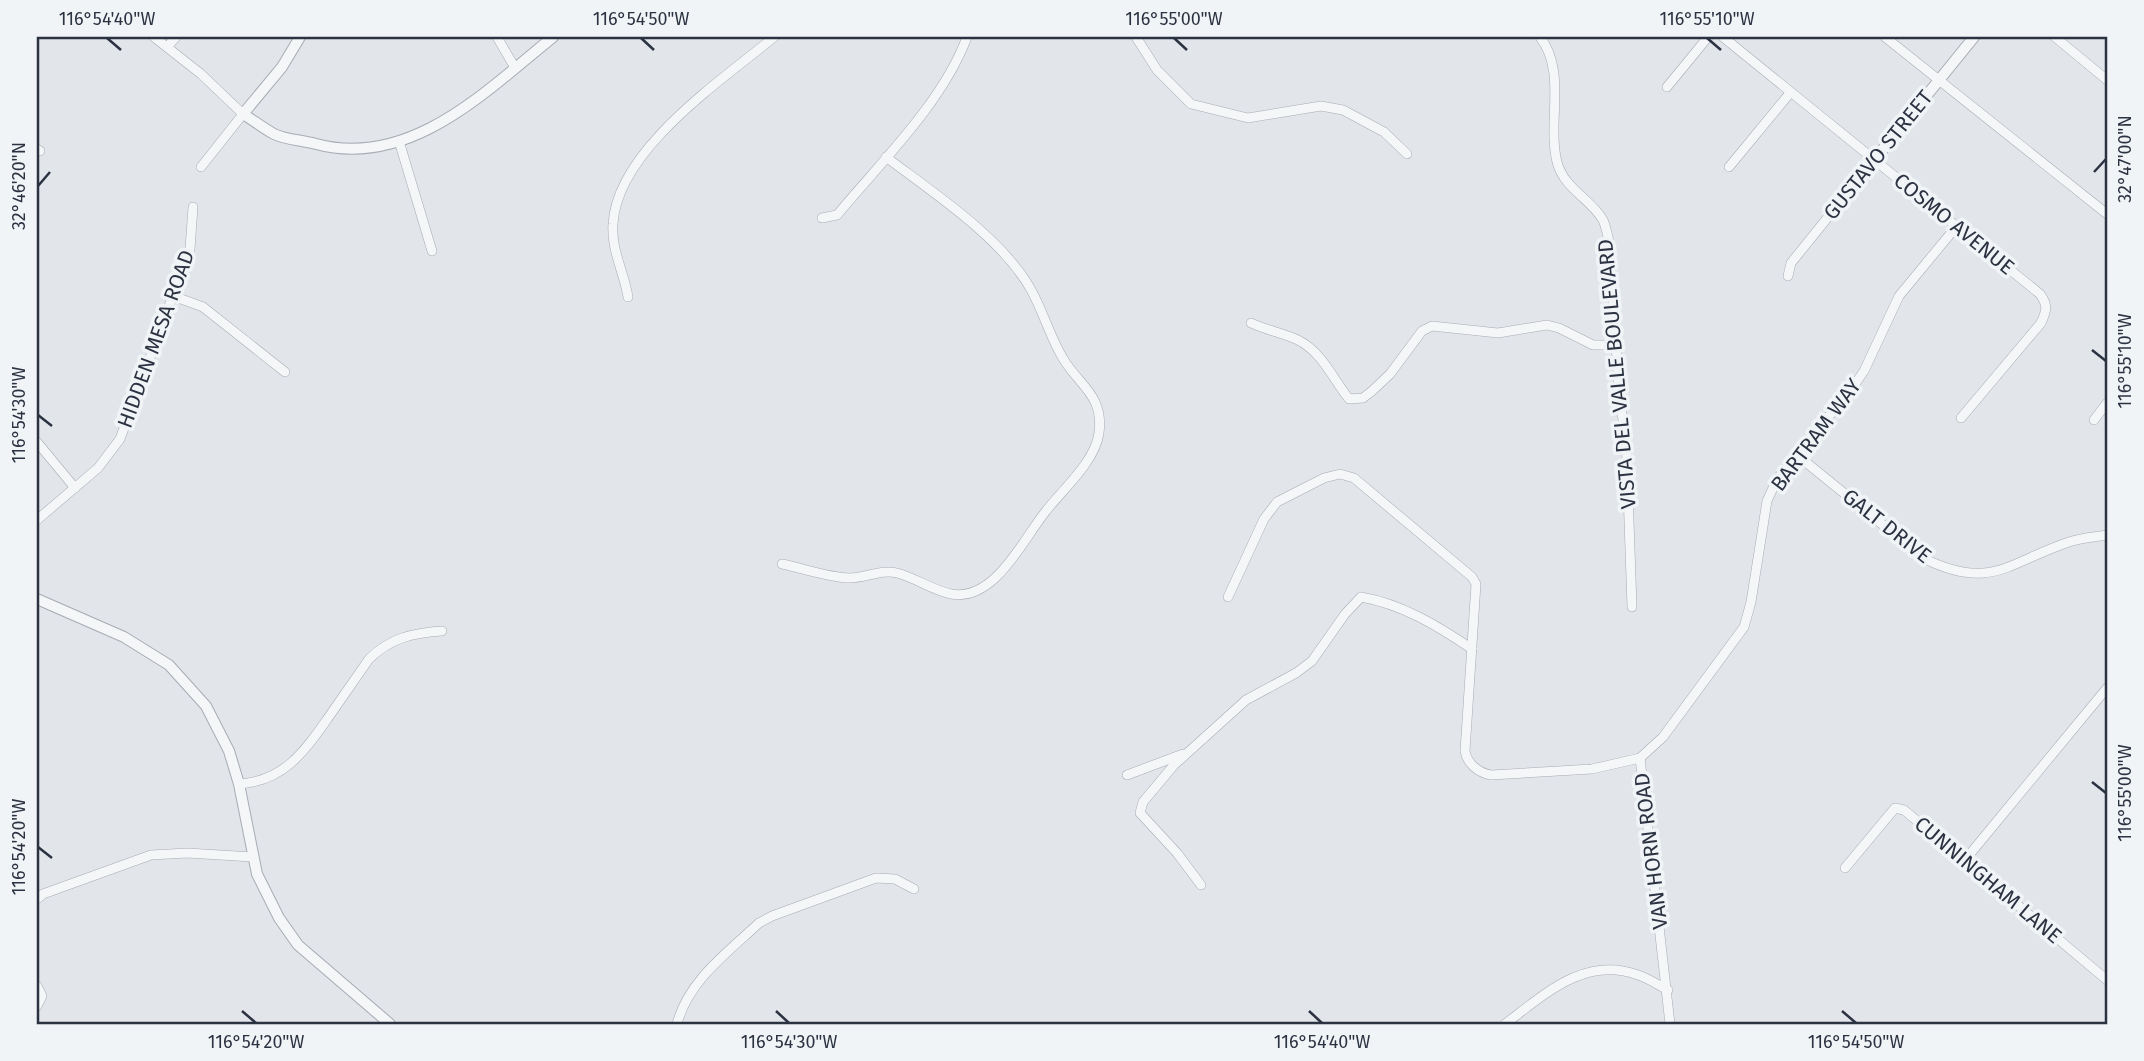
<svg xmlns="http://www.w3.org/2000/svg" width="2144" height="1061" font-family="'Fira Sans',sans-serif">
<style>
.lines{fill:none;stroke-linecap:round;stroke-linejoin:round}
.minor-casing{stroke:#a7acb4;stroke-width:10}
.tertiary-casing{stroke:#a7acb4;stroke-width:12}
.minor{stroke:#f4f6f8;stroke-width:9}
.tertiary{stroke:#f4f6f8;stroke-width:10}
.ticks{fill:none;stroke:#2b3241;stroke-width:2.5}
.labels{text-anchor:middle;stroke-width:7;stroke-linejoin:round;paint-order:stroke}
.street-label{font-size:21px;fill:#2b3241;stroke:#f1f4f7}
.neatline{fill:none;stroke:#2b3241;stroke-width:2.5}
.ticks-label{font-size:18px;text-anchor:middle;fill:#2b3241}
</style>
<rect width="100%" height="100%" fill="#e2e5ea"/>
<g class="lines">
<defs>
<g id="minor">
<polyline points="154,37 201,74 243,114 201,167"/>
<polyline points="497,37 515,68"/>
<polyline points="1136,37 1157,70 1191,104 1248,118 1321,106 1343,110 1384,132 1407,154"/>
<path d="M1540 37C1567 72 1547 121 1557 162 1564 189 1590 198 1603 220 1606 226 1607 234 1609 241L1620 404 1626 434 1632 607"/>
<path d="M1723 37 2040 294C2048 305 2047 310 2041 323L1961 418"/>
<polyline points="1885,37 2107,214"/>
<polyline points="2055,37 2107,80"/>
<polyline points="167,47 176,37"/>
<polyline points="1667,87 1708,37"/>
<polyline points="399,141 432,251"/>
<polyline points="37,149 40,151"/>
<polyline points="1729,167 1790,93"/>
<path d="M822 218 837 215C882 161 943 102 967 37"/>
<polyline points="1788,276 1791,263 1875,159"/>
<polyline points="173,296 203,307 285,372"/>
<path d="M628 297C624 272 611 250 613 224 617 150 721 81 774 37"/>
<path d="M1251 323C1266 330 1283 333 1298 340 1322 352 1333 379 1349 399L1363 398 1372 391 1390 374 1422 331 1432 326 1498 333 1547 325 1559 328 1593 345H1618"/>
<polyline points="2094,420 2107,403"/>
<polyline points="37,442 75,488"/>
<path d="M1797 455 1925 559C1991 591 2009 562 2069 542 2081 538 2095 537 2107 535"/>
<polyline points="37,520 98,468 120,439 190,249 193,207"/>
<path d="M782 564C802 568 830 578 850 578 866 578 881 569 897 573 916 578 932 590 951 594 995 602 1023 539 1046 511 1063 489 1095 462 1099 433 1104 396 1080 386 1064 360 1050 338 1043 310 1030 288 1001 237 932 192 886 157"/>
<path d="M1228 597 1264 519 1277 502 1324 478 1340 474 1354 478 1472 577 1476 584 1465 751C1467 764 1479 773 1491 775L1592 769 1640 758"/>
<polyline points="1640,758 1663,737 1744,627 1751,602 1767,501 1777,479 1828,417 1844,400 1864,371 1899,296 1956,227"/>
<polyline points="1640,758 1670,1024"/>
<polyline points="1127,775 1183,754"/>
<path d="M239 784C284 781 304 752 328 718 341 699 355 679 369 659 390 638 413 633 442 631"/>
<polyline points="1965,860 2107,688"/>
<polyline points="1845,868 1895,808 1904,810 2107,980"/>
<path d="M1201 885 1177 853 1140 813 1143 802 1174 765 1246 700 1296 673 1312 661 1345 614 1361 597C1402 604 1438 626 1472 649"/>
<polyline points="37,899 43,894 151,855 187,853 253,857"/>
<polyline points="37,986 42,996 37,1006"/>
<path d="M677 1024C688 981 727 953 759 923L772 916 876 878 895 879 914 889"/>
<path d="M1505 1024C1544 995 1585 955 1638 975 1648 978 1658 985 1668 990"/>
</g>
<g id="tertiary">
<path d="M300 37 282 67 243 114C253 120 263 128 274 134 286 140 302 140 316 144 410 169 486 91 553 37"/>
<polyline points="1875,159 1974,37"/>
<polyline points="37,599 124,637 169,665 206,706 229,751 239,784 257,874 279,918 298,945 390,1024"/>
</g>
</defs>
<use href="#minor" class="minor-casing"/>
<use href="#tertiary" class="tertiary-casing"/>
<use href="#minor" class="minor"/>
<use href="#tertiary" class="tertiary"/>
</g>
<path class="ticks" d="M107 38 121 50M641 38 654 50M1174 38 1187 50M1707 38 1721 50M2094 172 2106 159M38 186 50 172M2092 350 2106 361M38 415 52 426M2092 782 2106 793M38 847 52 858M242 1011 256 1023M776 1011 789 1023M1309 1011 1322 1023M1842 1011 1856 1023"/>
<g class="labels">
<g class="street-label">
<text transform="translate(1878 155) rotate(-51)" y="7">GUSTAVO STREET</text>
<text transform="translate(1954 224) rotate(39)" y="7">COSMO AVENUE</text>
<text transform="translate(156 339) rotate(-70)" y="7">HIDDEN MESA ROAD</text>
<text transform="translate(1617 374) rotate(-95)" y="7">VISTA DEL VALLE BOULEVARD</text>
<text transform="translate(1816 435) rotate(-53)" y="7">BARTRAM WAY</text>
<text transform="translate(1887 526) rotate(38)" y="7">GALT DRIVE</text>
<text transform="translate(1651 851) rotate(-97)" y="7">VAN HORN ROAD</text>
<text transform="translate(1988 880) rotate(40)" y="7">CUNNINGHAM LANE</text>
</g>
</g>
<rect width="2144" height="1061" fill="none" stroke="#f1f4f7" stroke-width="77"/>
<rect x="38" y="38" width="2068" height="985" class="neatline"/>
<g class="ticks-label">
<text x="107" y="25">116°54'40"W</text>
<text x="641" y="25">116°54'50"W</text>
<text x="1174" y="25">116°55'00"W</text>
<text x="1707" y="25">116°55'10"W</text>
<text transform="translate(2125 159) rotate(-90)" y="6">32°47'00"N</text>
<text transform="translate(19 186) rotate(-90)" y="6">32°46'20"N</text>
<text transform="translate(2125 361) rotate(-90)" y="6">116°55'10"W</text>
<text transform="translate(19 415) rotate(-90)" y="6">116°54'30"W</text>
<text transform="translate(2125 793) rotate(-90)" y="6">116°55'00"W</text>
<text transform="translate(19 847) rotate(-90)" y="6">116°54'20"W</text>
<text x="256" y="1048">116°54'20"W</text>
<text x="789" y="1048">116°54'30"W</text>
<text x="1322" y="1048">116°54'40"W</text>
<text x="1856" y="1048">116°54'50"W</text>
</g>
</svg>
